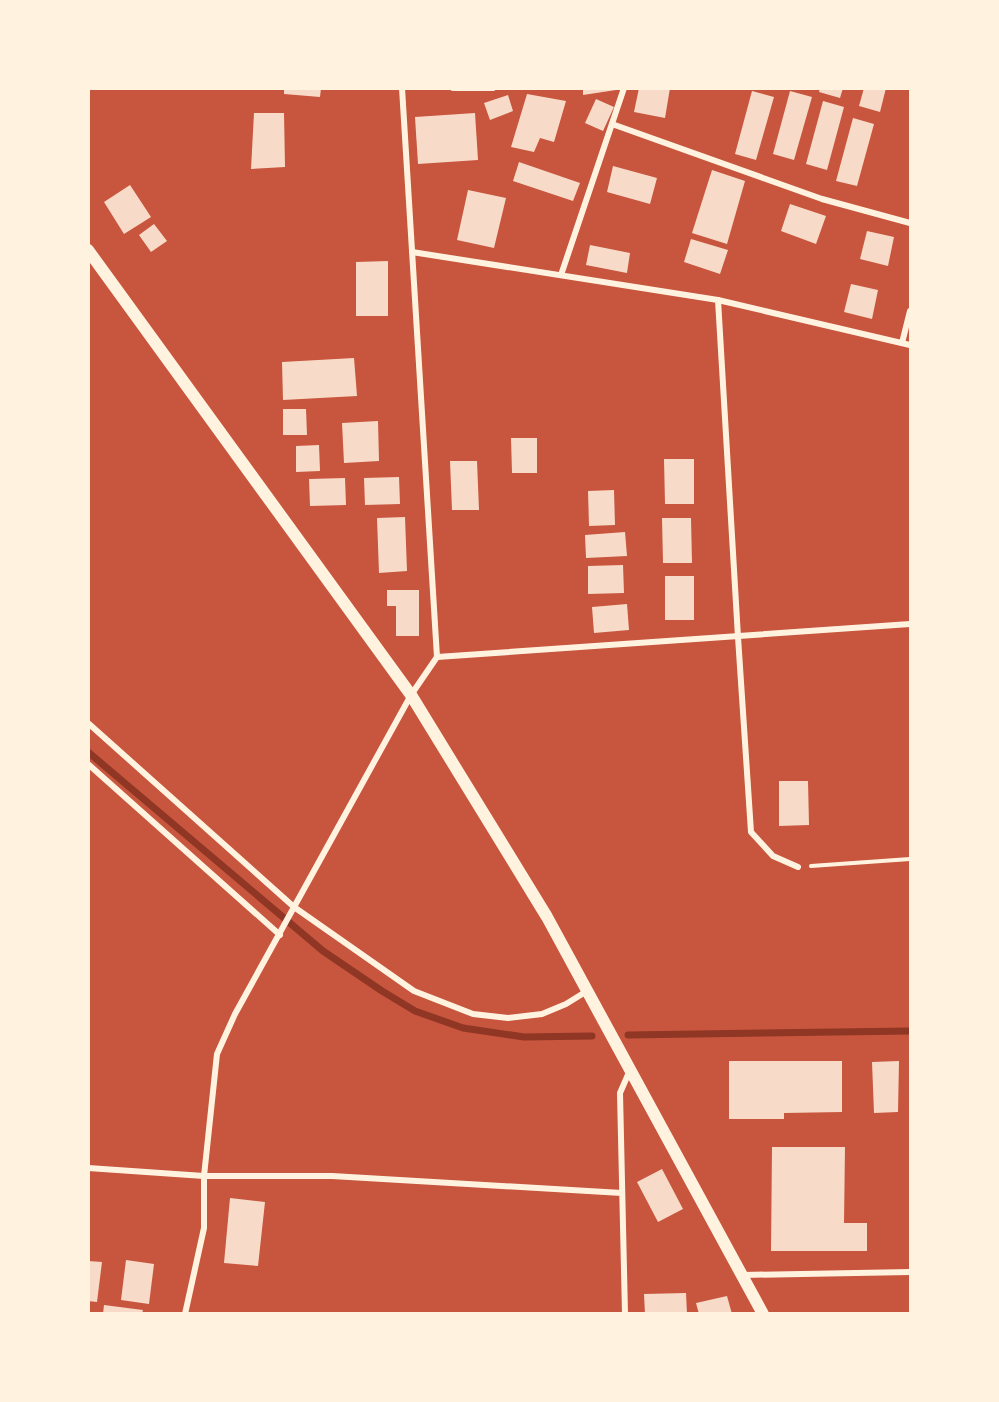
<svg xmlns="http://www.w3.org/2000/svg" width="999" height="1402" font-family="'Noto Sans',sans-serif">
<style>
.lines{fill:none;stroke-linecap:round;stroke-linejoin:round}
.stream{stroke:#8f3625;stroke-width:7}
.building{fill:#f7dbc8}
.path{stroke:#fff3e0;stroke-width:4}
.minor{stroke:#fff3e0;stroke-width:6}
.secondary{stroke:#fff3e0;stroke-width:12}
</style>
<rect width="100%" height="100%" fill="#c8553d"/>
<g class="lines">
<g class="stream">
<polyline points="88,752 323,951 382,991 415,1011 463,1028 524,1037 592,1036"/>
<polyline points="628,1035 910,1031"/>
</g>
</g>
<g class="building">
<polygon points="284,88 321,88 320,97 284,94"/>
<polygon points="583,88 616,88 616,90 583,95"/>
<polygon points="639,88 670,88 665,118 634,112"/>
<polygon points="820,88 843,88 840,98 819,92"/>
<polygon points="864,88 886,88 880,112 859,106"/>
<polygon points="752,91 774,97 756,160 735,154"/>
<polygon points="790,91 812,97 794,160 773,154"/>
<polygon points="527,94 566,101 554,142 540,138 534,152 511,147"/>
<polygon points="508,95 513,111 490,120 484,103"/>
<polygon points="596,99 614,107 603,131 585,123"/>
<polygon points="823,101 844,107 827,170 806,164"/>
<polygon points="254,113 284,113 285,167 251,169"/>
<polygon points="475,113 478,160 418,164 415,117"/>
<polygon points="853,118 874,124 857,186 836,181"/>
<polygon points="519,162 580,183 573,201 513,181"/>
<polygon points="613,166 657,178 650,204 607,192"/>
<polygon points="712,170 745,181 727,244 692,233"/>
<polygon points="130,185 151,217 124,234 104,202"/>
<polygon points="468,190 506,198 494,248 457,240"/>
<polygon points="790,204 826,216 816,244 781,231"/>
<polygon points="154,224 167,241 151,252 139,235"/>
<polygon points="867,231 894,237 888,266 860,259"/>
<polygon points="691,239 728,250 720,274 684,262"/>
<polygon points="590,245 630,253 627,273 586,265"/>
<polygon points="388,261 388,316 356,316 356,262"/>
<polygon points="851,284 878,290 872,319 844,312"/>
<polygon points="354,358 357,396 283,400 282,362"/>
<polygon points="283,409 306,409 307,435 283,435"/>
<polygon points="378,421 379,461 344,463 342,423"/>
<polygon points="511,438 537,438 537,473 512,473"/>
<polygon points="319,445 320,471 296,472 296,446"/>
<polygon points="664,459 694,459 694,504 665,504"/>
<polygon points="450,461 477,461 479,510 452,510"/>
<polygon points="399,477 400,504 365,505 364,478"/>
<polygon points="345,478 346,505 310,506 309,479"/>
<polygon points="614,490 615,525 589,526 588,491"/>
<polygon points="405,517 407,571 379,573 377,518"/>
<polygon points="662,518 691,518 692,563 663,563"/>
<polygon points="625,532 627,556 586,558 585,535"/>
<polygon points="623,565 624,593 588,594 588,566"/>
<rect x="665" y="576" width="29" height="44"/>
<polygon points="387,590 419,590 419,636 396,636 396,606 387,606"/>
<polygon points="627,604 629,630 594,633 592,607"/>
<polygon points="779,781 808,781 809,825 779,826"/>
<polygon points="729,1061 842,1061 842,1112 784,1113 784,1119 729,1119"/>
<polygon points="899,1061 898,1112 874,1113 872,1062"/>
<polygon points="772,1147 845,1147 844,1223 867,1223 867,1251 771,1251"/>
<polygon points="662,1169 683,1209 658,1222 637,1182"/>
<polygon points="230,1198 265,1202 258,1266 224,1263"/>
<polygon points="126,1260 154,1264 149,1304 121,1300"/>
<polygon points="88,1261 102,1262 97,1302 88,1301"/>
<polygon points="686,1293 687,1314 645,1314 644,1294"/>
<polygon points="727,1296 732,1314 699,1314 696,1303"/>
<polygon points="104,1305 143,1310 142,1314 103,1314"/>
</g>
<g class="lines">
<polyline class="path" points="811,866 910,859"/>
<g class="minor">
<polyline points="402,88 437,657"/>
<polyline points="453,88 493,88"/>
<polyline points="612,124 822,199 910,223"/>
<polyline points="412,252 718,300 910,345"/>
<polyline points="561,275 624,88"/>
<polyline points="718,300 738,637 751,832 773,856 798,867"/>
<polyline points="902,343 910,311"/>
<polyline points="88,723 294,907 414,991 473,1014 508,1018 542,1014 566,1004 587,991"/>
<polyline points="88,764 280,935"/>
<polyline points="88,1168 204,1176 332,1176 622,1193"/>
<polyline points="743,1275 910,1272"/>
<polyline points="185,1314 204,1228 204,1176 217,1054 235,1014 336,831 411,695 437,657 910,624"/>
<polyline points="625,1314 620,1093 630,1070"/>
</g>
<polyline class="secondary" points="88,250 411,695 547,917 763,1314"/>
</g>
<rect width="999" height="1402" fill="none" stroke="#fff3e0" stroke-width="180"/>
</svg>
